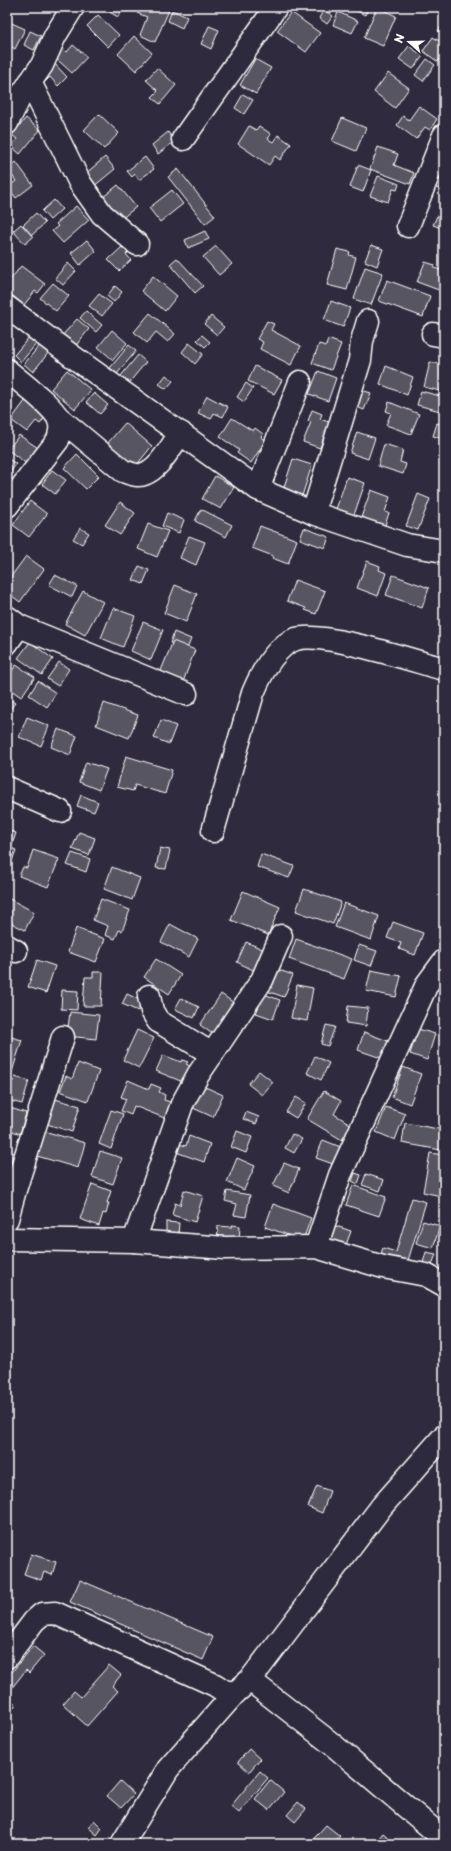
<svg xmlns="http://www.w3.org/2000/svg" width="451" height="1851" font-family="'Playpen Sans',sans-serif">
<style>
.building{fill:#595564;stroke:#fff}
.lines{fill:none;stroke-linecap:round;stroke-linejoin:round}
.minor-casing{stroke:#fff;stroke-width:25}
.minor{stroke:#2f2a3d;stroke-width:22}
</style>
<rect width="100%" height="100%" fill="#2f2a3d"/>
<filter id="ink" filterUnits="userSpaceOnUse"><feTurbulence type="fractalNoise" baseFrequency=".025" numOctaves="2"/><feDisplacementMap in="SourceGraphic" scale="8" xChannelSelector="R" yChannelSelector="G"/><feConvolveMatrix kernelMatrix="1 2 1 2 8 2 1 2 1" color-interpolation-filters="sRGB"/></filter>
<g filter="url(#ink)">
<g class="building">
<polygon points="101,7 124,7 118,17"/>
<polygon points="139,7 170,8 155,42 140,35 147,17 137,13"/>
<polygon points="239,7 253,7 252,12"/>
<polygon points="356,7 369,7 365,15 355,10"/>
<polygon points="377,7 396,16 383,46 364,38"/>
<polygon points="172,10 187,17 182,28 168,21"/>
<polygon points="324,10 333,16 327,24 319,18"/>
<polygon points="291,12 320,33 306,52 277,31"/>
<polygon points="338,12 358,21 352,33 333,25"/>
<polygon points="98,15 119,35 108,47 87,26"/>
<polygon points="7,21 25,29 15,49 7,44"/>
<polygon points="444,23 444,35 438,31"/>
<polygon points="209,26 219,30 211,49 201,44"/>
<polygon points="30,31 41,36 34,50 24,45"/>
<polygon points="134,36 152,53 136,71 118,54"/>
<polygon points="433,37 444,44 444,53 438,62 423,51"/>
<polygon points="58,43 67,52 73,45 87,57 72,73 49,52"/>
<polygon points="409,46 423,56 413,69 399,59"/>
<polygon points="255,59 271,68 256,94 240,85"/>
<polygon points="427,59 435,65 423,81 415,75"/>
<polygon points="54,63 67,77 58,86 50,77 45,82 39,76"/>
<polygon points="157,68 176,85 160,104 152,97 158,91 146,80"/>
<polygon points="388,73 409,88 395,108 374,92"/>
<polygon points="243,94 253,100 244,114 235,108"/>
<polygon points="419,106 437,119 430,130 425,127 416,139 397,125 403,116 409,120"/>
<polygon points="99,114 119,133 104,149 84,130"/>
<polygon points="26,118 40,130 20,154 11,146 17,139 12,135"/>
<polygon points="342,118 366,128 356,151 332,141"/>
<polygon points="249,126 256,130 259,126 271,134 268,139 273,142 278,135 291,144 280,160 275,156 269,165 238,144"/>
<polygon points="168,132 175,141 158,154 152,145"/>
<polygon points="378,147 398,154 394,165 414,173 410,184 370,169"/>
<polygon points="105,157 115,169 93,187 84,175"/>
<polygon points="145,157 154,169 139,180 135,174 132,177 127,171"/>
<polygon points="16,162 33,185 16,198 8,187 16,181 7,168"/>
<polygon points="358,165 371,170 363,192 350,187"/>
<polygon points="178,169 215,216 205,224 168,177"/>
<polygon points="433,172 444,176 444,190 428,186"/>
<polygon points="378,176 399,184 397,190 393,189 388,202 370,196"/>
<polygon points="118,185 136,207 120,220 102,198"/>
<polygon points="172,190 183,204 160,222 149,208"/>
<polygon points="54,200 62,209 50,220 42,211"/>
<polygon points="76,206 89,220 63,243 52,231 58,226 56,224"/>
<polygon points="36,213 45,223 32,235 23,225"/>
<polygon points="437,216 444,218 444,229 433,225"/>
<polygon points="21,224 33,237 25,244 13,231"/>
<polygon points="205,231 209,239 188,248 185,240"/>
<polygon points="87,240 96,251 80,265 71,253"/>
<polygon points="371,245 383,249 377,266 365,261"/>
<polygon points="216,246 232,264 219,275 203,257"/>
<polygon points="122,247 128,253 126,254 131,260 119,271 108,260"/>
<polygon points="337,249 350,252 349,255 356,257 347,290 327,285"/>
<polygon points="177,258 203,286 195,293 170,264"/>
<polygon points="425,262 435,265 434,268 444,271 444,292 417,282"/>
<polygon points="68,263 76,271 63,285 55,278"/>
<polygon points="21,266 45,284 38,293 35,291 24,305 7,291 7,284"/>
<polygon points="365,267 383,273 371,305 354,299"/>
<polygon points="153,276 177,296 165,311 141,291"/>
<polygon points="387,280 430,296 423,317 379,301"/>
<polygon points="53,283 69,296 56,311 40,298"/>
<polygon points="115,286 122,292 114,302 107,296"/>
<polygon points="99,294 112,304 102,316 89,306"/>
<polygon points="331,301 350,308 343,327 324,320"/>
<polygon points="86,311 102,325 96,332 80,318"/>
<polygon points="150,313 175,334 168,342 156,332 147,343 134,332"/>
<polygon points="211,316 224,327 217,335 204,324"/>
<polygon points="77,319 89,329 74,348 61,337"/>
<polygon points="267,321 274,324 271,330 301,346 291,365 260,349 263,342 257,339"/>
<polygon points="112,330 127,343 113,360 98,347"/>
<polygon points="202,335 210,342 205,347 197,340"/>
<polygon points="30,336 37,343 21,362 14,355"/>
<polygon points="328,339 341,344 331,370 312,363 319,344 326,346"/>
<polygon points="189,343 203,354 195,364 182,352"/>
<polygon points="40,345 49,352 33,372 24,364"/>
<polygon points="129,345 136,351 117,374 110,368"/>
<polygon points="138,355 146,362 128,384 120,377"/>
<polygon points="443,357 444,392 424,387 430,362 441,364"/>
<polygon points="255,366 282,380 274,394 248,381"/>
<polygon points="386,366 413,377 407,395 380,384"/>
<polygon points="67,370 91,390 75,409 51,389"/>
<polygon points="318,371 336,378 328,401 309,394"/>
<polygon points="166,375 173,381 166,389 159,384"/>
<polygon points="246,383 253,388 244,402 237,397"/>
<polygon points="358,389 371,393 364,410 352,405"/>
<polygon points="421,391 444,397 444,412 417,405"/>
<polygon points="94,393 108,405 100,414 86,402"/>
<polygon points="207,396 228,407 223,417 214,413 211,419 198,413"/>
<polygon points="28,397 48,413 40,424 36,421 27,432 11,420"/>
<polygon points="389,402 419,414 411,434 386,425 391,413 386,411"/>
<polygon points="312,410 322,414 320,419 329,422 320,448 303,442 311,422 308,421"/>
<polygon points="232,418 253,431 255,428 263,434 261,437 266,440 251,463 237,453 239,450 220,437"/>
<polygon points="125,423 152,446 135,467 107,444"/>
<polygon points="437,423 444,425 444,439 433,436"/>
<polygon points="357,432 375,438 368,459 350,453"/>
<polygon points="19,435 38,448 27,464 8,450"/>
<polygon points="384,444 403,450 400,462 406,464 403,474 378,466"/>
<polygon points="77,454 99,476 86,489 64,468"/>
<polygon points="7,458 16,464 8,476 7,475"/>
<polygon points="293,459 312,465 302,496 283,490"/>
<polygon points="52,470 66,480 55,494 42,484"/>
<polygon points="215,476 234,487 221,509 202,499"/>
<polygon points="347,477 365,483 354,515 336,509"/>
<polygon points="371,490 390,497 385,512 389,513 385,525 373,521 371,528 359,523"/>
<polygon points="418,494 430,499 418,530 406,526"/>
<polygon points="30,501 47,514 29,537 13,525"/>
<polygon points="120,502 135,513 120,535 105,525"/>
<polygon points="201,509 232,525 226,537 195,521"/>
<polygon points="167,513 184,520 179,533 162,526"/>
<polygon points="148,524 168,531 157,557 138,549"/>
<polygon points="260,526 297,540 288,564 272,558 273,556 252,548"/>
<polygon points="80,528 89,533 82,544 73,539"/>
<polygon points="304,528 329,537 325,548 300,539"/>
<polygon points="189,536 205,542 196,565 180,558"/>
<polygon points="26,556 44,569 20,602 7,592 7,582"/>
<polygon points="367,561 380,566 379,570 386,573 378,596 357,588"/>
<polygon points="139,566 149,570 143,584 133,580"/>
<polygon points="55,575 77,586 72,597 49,585"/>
<polygon points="393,575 429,588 422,608 386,595"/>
<polygon points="295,580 325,591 316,614 305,610 306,608 287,601"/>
<polygon points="175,585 197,594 186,622 164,613"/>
<polygon points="83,591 103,602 85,635 65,624"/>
<polygon points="113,608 135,616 123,647 101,638"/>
<polygon points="143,622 163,630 151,660 131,651"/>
<polygon points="174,632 191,639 187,649 170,643"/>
<polygon points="173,641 195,650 183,682 160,673"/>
<polygon points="30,642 53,659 42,675 18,658"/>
<polygon points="59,662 69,669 58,686 47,679"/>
<polygon points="16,665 35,677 21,697 7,687 7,678"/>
<polygon points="38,681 56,693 47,707 29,695"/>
<polygon points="7,697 15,703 7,713"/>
<polygon points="104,703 138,715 129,738 96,725"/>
<polygon points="27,717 49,726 41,746 19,737"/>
<polygon points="161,720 176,726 169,744 154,738"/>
<polygon points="58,729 77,736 70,755 51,747"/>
<polygon points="126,756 172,770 165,794 135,785 133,791 117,787"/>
<polygon points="86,762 107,769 99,790 79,782"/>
<polygon points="81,795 98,802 94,812 77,806"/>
<polygon points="7,830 16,833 11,848 16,850 12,861 7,859"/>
<polygon points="79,832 95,838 89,855 72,849"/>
<polygon points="160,848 170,850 166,869 156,868"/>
<polygon points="33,850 59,859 48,887 19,876 23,867 27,868"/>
<polygon points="72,853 90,859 86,872 67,865"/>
<polygon points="261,854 294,866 289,878 257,867"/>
<polygon points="112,867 140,878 132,900 104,889"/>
<polygon points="304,889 341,902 333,924 296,911"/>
<polygon points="243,891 280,907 268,935 231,920"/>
<polygon points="8,898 34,912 25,930 7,921"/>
<polygon points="101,899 130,910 122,931 119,930 115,939 105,935 108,926 93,920"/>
<polygon points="344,903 379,916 371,940 335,927"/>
<polygon points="393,922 423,933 415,955 399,949 401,943 387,938"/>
<polygon points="170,924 198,939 189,957 161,942"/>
<polygon points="76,928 105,939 96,962 68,952"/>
<polygon points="296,939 352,959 344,979 289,959"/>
<polygon points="246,942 267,951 257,972 237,962"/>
<polygon points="359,945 377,951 371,966 354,960"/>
<polygon points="156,959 181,975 169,994 144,977"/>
<polygon points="37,960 55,966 46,993 28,987"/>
<polygon points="276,969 293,975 284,997 267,991"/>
<polygon points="371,970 401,976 396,997 366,991"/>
<polygon points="93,972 103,972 101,1006 83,1006 85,977 93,977"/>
<polygon points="297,985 313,988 307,1021 291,1018"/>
<polygon points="62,990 78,991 77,1010 61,1009"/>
<polygon points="127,994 142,1001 138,1011 122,1004"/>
<polygon points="221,994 240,1007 218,1038 200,1025"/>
<polygon points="264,994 280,1000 273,1019 256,1013"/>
<polygon points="181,998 199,1007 194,1018 175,1009"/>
<polygon points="348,1006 368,1008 366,1026 346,1023"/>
<polygon points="70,1012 99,1015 96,1039 67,1036"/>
<polygon points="326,1025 335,1027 328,1046 321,1044"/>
<polygon points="418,1029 435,1034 427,1060 410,1054"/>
<polygon points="137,1030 154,1038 139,1068 123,1060"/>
<polygon points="364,1032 393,1043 387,1060 358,1050"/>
<polygon points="7,1036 22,1040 12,1072 7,1070"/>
<polygon points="163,1055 181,1062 182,1060 188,1062 186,1064 190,1066 183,1082 156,1071"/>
<polygon points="315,1056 329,1063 321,1080 307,1073"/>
<polygon points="78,1063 99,1071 88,1101 60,1091 66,1076 72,1079"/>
<polygon points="403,1067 421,1074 410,1104 392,1097"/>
<polygon points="259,1071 273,1082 262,1095 248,1084"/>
<polygon points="15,1077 29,1081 22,1104 7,1100 7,1079 14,1081"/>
<polygon points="128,1080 149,1089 151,1084 161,1088 159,1092 165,1095 164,1100 173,1103 167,1119 134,1106 131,1115 121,1111 126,1099 121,1097"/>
<polygon points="203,1086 223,1095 213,1117 193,1108"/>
<polygon points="324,1091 341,1101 334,1114 352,1125 342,1140 307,1119"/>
<polygon points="296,1097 306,1103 296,1118 286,1112"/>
<polygon points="55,1099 80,1106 72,1132 47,1124"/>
<polygon points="7,1107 26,1113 20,1134 10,1130 8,1137"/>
<polygon points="386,1107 405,1114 395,1140 376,1132"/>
<polygon points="111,1110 123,1114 111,1149 99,1144"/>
<polygon points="246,1112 259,1117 256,1124 243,1119"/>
<polygon points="405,1123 444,1130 441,1150 402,1143"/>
<polygon points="44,1131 85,1143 78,1168 37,1156"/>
<polygon points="237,1131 252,1137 246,1153 231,1147"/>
<polygon points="292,1134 302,1139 294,1153 285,1148"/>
<polygon points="189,1136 210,1144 204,1162 176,1152 179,1144 186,1146"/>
<polygon points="323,1140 343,1148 336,1165 316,1158"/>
<polygon points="7,1151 17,1154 11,1172 7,1171"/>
<polygon points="100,1151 122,1158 113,1184 92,1177"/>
<polygon points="430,1153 444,1155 444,1180 441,1196 423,1192"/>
<polygon points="237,1158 255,1166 244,1190 227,1182"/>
<polygon points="284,1163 299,1169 289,1193 273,1186"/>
<polygon points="355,1173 361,1175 358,1184 352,1181"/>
<polygon points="366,1174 384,1180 380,1191 362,1185"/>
<polygon points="92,1184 111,1191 107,1203 109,1203 106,1214 103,1213 99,1226 80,1219"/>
<polygon points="353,1185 386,1197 379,1216 346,1205"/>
<polygon points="184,1190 203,1196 195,1222 172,1215 175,1203 180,1205"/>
<polygon points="227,1191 250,1195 246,1217 234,1215 237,1204 225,1201"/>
<polygon points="412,1198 426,1202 406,1267 379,1259 383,1248 396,1252"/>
<polygon points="273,1204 311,1218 303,1240 265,1227"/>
<polygon points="423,1221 440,1226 433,1248 416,1243"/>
<polygon points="166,1222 179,1223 178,1235 166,1234"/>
<polygon points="232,1225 240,1226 239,1242 217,1241 218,1226 232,1227"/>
<polygon points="333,1225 351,1231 346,1245 329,1239"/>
<polygon points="426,1252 436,1254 432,1265 423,1263"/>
<polygon points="317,1486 330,1491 322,1513 308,1507"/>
<polygon points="31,1554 56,1562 52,1575 44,1572 41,1580 24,1574"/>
<polygon points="80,1580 213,1637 203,1660 70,1602"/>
<polygon points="33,1646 44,1655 29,1673 26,1670 7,1694 7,1678"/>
<polygon points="109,1665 121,1675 112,1686 118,1691 87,1726 63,1704 74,1691 81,1697"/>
<polygon points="7,1698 16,1704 7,1717"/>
<polygon points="249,1749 260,1759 249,1772 238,1762"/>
<polygon points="260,1771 268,1778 239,1813 231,1806"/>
<polygon points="270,1780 284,1792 269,1810 255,1799"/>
<polygon points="120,1781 134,1794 121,1808 107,1796"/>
<polygon points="298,1802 306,1809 295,1822 287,1815"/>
<polygon points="94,1820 102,1828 97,1835 88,1827"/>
<polygon points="326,1825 340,1836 333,1844 309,1844"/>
<polygon points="383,1833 396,1844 374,1844"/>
</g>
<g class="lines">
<defs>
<g id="minor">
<polyline points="30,82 80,183 102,214 137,244"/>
<polyline points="7,123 20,97 42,65 55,36 73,7"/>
<polyline points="183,139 276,7"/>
<polyline points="408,226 444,135"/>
<polyline points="7,307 72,356 258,489 300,382"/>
<polyline points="433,334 444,336"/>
<path d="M7 370C19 381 52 405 58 418 62 426 60 432 58 440L7 506"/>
<path d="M58 417 123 471C129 473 138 477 144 474 160 468 171 446 181 433"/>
<polyline points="258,489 313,513 407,545 444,551"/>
<polyline points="313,513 360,360 362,341 368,321"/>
<polyline points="7,617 19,626 186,694"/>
<polyline points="7,643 19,626"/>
<polyline points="7,788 60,811"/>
<path d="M213 831 253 693C261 674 275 646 296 639 323 631 413 661 444 669"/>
<polyline points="7,946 16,951"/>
<polyline points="149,996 152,1011 158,1021 212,1054"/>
<polyline points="7,1219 15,1190 63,1037"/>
<polyline points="7,1239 134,1241 225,1248 316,1247 383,1267 426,1275 444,1285"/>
<polyline points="134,1241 182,1104 198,1075 262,980 281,936"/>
<polyline points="316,1247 340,1175 427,984 444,961"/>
<polyline points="7,1657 34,1621 42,1614 55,1613 215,1685 224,1691 235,1693"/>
<polyline points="250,1680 332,1744 444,1839"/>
<polyline points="122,1844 168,1769 235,1693 250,1680 382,1506 444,1436"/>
</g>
</defs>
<use href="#minor" class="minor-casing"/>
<use href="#minor" class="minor"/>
</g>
</g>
<rect width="451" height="1851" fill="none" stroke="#2f2a3d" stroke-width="24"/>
<rect x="12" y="12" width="427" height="1827" fill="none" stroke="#fff" stroke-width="1.5" filter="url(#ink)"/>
<g transform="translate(409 42) rotate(290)" stroke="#2f2a3d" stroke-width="3" paint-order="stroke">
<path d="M0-3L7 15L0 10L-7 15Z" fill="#ffffff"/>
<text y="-6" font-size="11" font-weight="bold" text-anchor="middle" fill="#ffffff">N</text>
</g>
</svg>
